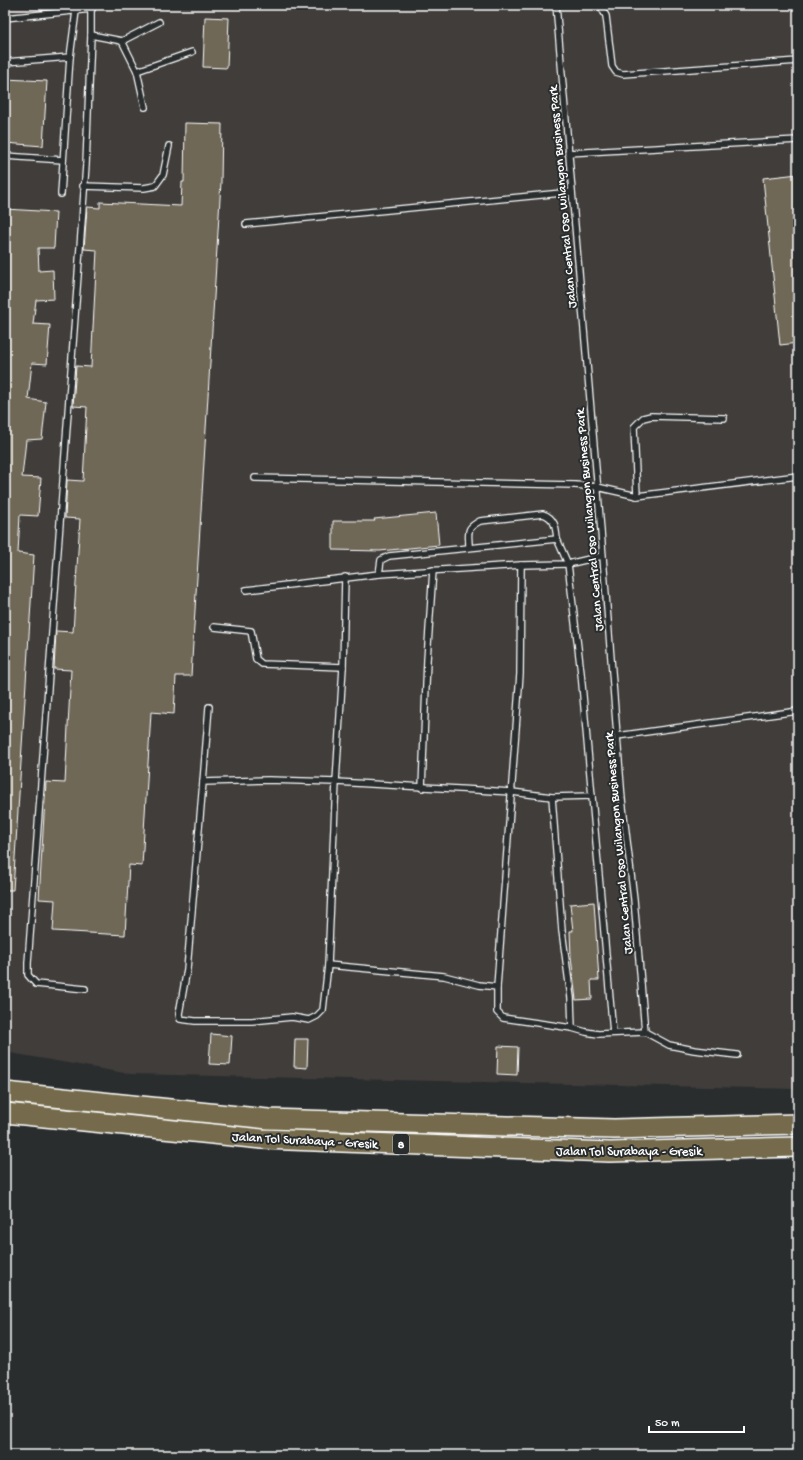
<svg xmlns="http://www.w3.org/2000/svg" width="803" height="1460" font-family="'Gochi Hand',sans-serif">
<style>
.built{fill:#3f3e3a}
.building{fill:#6f6757;stroke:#fff}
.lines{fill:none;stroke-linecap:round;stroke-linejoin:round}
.service-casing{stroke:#fff;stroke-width:8}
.motorway-casing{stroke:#fff;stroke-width:22}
.service{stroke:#2a2d2e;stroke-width:5.5}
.motorway{stroke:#746b4b;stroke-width:19}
.labels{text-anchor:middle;stroke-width:4;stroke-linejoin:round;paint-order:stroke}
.shield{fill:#2a2d2e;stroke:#bfc0c0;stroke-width:1}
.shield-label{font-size:12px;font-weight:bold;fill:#fff}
.street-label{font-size:13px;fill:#fff;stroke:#2a2d2e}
</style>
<rect width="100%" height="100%" fill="#2a2d2e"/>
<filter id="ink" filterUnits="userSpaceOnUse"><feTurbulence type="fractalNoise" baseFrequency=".025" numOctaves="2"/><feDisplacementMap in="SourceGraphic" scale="8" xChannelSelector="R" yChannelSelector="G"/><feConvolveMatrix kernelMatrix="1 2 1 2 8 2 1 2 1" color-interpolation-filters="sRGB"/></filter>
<g filter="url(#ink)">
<polygon class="built" points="5,5 798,5 798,1089 130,1074 5,1052"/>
<g class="building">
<polygon points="205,17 229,18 227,68 203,67"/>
<polygon points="5,79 47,81 43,146 5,143"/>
<polygon points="185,123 222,124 221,182 191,676 176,676 174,714 151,712 142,866 129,865 125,935 53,931 55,900 39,899 46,782 65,783 71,670 54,669 56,631 73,632 80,519 65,518 67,480 83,481 87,407 73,406 76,366 91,367 97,250 84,249 87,207 100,208 100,202 181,206 182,182 184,182"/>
<polygon points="798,174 798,343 780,345 763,178"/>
<polygon points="5,209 56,212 54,248 38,248 39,271 53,270 54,299 36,300 33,324 50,325 47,364 32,363 28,399 46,402 42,439 26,440 22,477 41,478 38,516 20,515 18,553 34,555 13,890 5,890"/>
<polygon points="436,513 439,545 380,551 333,550 333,521 375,521 374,519"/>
<polygon points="594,902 599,980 591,980 592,999 576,1000 571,957 570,931 573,931 570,904"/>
<polygon points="211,1034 232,1036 230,1065 209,1064"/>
<polygon points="295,1039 308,1039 307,1068 294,1067"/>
<polygon points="498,1046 518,1047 517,1075 497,1074"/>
</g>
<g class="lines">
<defs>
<g id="service">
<polyline points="556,5 597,480 622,799 634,899 645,1032"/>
<polyline points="600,5 606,16 612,66 616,72 623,74 798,61"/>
<polyline points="5,18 92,9"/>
<polyline points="91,35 122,41 159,22"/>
<polyline points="122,41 137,71 145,107"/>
<polyline points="5,62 70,57"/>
<polyline points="137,71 192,52"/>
<polyline points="568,153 798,140"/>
<polyline points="5,156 63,160"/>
<polyline points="83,186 144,188 155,186 163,175 169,146"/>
<polyline points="61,194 70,57 76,11"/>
<polyline points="246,224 572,192"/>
<polyline points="255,478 575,485 597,487 637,496 798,476"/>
<polyline points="637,496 634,427 643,418 651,416 724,418"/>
<path d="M469 547C469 532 465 529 480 521L543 514C555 518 556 528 557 539"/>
<polyline points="379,574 381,560 389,556 557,539 568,564 581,673 613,1033"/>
<polyline points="345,577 343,667 336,782 328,965 323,1010 317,1016 309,1020 292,1017 252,1021 195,1021 180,1019 179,1014 187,969 203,782 268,780 336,782 512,792 552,797 592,796"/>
<polyline points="246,590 379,574 521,565 568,564 602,556"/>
<polyline points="214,627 251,631 256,659 262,664 343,667"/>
<polyline points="617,736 798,711"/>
<polyline points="203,782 209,707"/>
<polyline points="422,788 427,660 433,570"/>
<polyline points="552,797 562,931 571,998 572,1028"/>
<polyline points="328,965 444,976 479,985 497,987 497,1012 503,1018 572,1028 586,1032 598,1034 645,1032 669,1045 694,1050 737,1055"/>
<polyline points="497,987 520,674 521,565"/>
<polyline points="85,989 36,984 28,975 28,963 86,165 91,35 91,5"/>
</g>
<g id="motorway">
<polyline points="5,1092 268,1119 614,1129 798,1124"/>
<polyline points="5,1113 262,1139 610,1152 798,1147"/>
</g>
</defs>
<use href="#service" class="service-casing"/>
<use href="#motorway" class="motorway-casing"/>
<use href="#service" class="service"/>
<use href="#motorway" class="motorway"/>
</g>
</g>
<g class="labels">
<rect class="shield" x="393" y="1134" width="16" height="20" rx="3"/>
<g class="shield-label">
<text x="401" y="1148">8</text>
</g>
<g class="street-label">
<text transform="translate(561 197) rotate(-95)" y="5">Jalan Central Oso Wilangon Business Park</text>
<text transform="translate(588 520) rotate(-95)" y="5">Jalan Central Oso Wilangon Business Park</text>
<text transform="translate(617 843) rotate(-95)" y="5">Jalan Central Oso Wilangon Business Park</text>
<text transform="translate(305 1139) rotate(3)" y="5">Jalan Tol Surabaya - Gresik</text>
<text x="629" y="1155">Jalan Tol Surabaya - Gresik</text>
</g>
</g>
<rect width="803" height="1460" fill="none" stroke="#2a2d2e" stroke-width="20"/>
<rect x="10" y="10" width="783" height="1440" fill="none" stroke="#fff" stroke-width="1.5" filter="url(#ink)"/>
<path d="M649 1426v6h95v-6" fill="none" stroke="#ffffff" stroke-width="2"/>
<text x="655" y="1426" font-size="12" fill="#ffffff" stroke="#2a2d2e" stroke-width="3" paint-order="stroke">50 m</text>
</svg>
